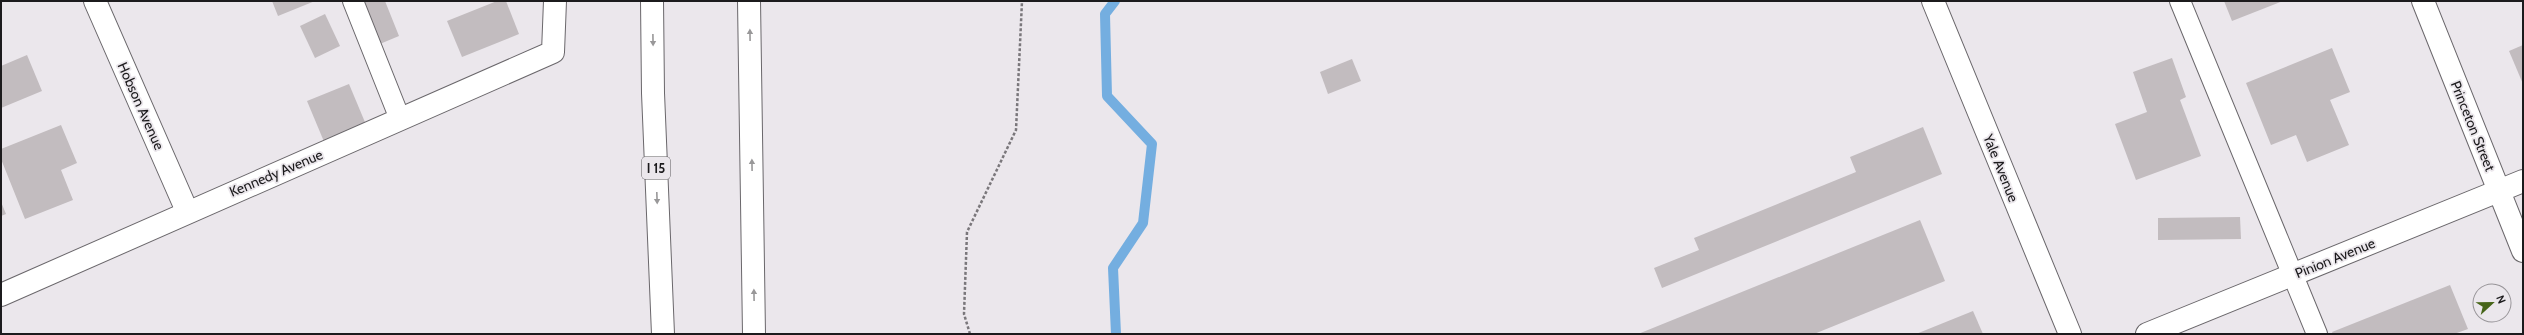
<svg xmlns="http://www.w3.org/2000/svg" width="2524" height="335" font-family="Cabin,sans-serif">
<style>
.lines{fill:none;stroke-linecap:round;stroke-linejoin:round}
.stream{stroke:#74aee0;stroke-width:10}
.building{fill:#c2bcbf}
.service-casing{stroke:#6a676b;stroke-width:22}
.minor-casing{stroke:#6a676b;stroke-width:24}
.motorway-casing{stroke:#6a676b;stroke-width:24}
.path{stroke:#7a777b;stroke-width:2.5;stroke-dasharray:3 2;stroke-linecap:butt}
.service{stroke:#fff;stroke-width:20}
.minor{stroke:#fff;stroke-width:22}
.motorway{stroke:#fff;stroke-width:22}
.oneway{fill:#999899}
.labels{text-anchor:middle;stroke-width:3.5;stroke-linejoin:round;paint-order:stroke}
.shield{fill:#ebe7ec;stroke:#5a585b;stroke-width:1}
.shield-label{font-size:13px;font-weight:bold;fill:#1c1b1d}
.street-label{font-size:14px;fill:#1c1b1d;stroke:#ebe7ec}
</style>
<rect width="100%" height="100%" fill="#ebe7ec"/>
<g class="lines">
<polyline class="stream" points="1115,1 1105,14 1107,96 1152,144 1143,223 1113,268 1116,334"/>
</g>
<g class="building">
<polygon points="272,1 315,1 278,16"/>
<polygon points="366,1 385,1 399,36 375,46 358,4"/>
<polygon points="497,1 506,1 519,34 462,57 447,21"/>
<polygon points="2224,1 2283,1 2232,21"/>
<polygon points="325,14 340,46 315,58 300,26"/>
<polygon points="2523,45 2523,84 2509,51"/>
<polygon points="2332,48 2350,92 2330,100 2349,145 2307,162 2296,135 2271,145 2246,83"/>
<polygon points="27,55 42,91 1,108 1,66"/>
<polygon points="2172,58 2186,97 2180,100 2201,156 2136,180 2115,124 2147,112 2133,72"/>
<polygon points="1352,59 1361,81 1328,94 1320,72"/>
<polygon points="349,84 367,127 325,144 307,101"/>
<polygon points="61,125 77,163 61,170 73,200 25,219 1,159 1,149"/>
<polygon points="1923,127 1942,174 1662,288 1654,268 1699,250 1694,238 1856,172 1850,157"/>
<polygon points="1,202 6,214 1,216"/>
<polygon points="2240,217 2241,239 2158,240 2158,218"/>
<polygon points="1920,220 1945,281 1814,334 1638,334"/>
<polygon points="2450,285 2468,329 2454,334 2333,334 2332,332"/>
<polygon points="1973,311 1983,334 1916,334"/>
</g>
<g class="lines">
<defs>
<g id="service">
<polyline points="353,1 400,119"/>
<polyline points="2180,1 2317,334"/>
</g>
<g id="minor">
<polyline points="95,1 187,211"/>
<polyline points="1933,1 2070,334"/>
<polyline points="2423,1 2523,251"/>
<polyline points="1,295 553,52 555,1"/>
<polyline points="2147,334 2523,181"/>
</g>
<g id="motorway">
<polyline points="652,1 653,93 663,334"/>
<polyline points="749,1 754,334"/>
</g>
</defs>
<use href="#service" class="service-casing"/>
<use href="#minor" class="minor-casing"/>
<use href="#motorway" class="motorway-casing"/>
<polyline class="path" points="970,334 964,314 967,232 1016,130 1022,1"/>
<use href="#service" class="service"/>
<use href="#minor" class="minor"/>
<use href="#motorway" class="motorway"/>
</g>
<defs><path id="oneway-solid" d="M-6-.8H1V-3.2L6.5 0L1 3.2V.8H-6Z"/></defs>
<g class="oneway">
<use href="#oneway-solid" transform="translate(750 35) rotate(-91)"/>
<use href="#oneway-solid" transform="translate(653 40) rotate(89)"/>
<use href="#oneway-solid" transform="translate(752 165) rotate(-91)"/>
<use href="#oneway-solid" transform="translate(657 198) rotate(88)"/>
<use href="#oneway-solid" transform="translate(754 295) rotate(-91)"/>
</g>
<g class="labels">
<rect class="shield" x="642" y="157" width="28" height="22" rx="3"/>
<g class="shield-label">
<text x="656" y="173">I 15</text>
</g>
<g class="street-label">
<text transform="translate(141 106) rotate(66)" y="5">Hobson Avenue</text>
<text transform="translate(2473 126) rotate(68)" y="5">Princeton Street</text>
<text transform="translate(2001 168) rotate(68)" y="5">Yale Avenue</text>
<text transform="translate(276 173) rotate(-23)" y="5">Kennedy Avenue</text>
<text transform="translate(2335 258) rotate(-22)" y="5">Pinion Avenue</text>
</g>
</g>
<rect width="2524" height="335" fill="none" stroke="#1c1b1d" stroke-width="4"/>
<g transform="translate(2492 303) rotate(68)"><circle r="19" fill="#ebe7ec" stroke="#989599"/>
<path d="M0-3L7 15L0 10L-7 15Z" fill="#466418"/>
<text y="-6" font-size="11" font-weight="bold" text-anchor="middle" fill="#1c1b1d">N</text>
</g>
</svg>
